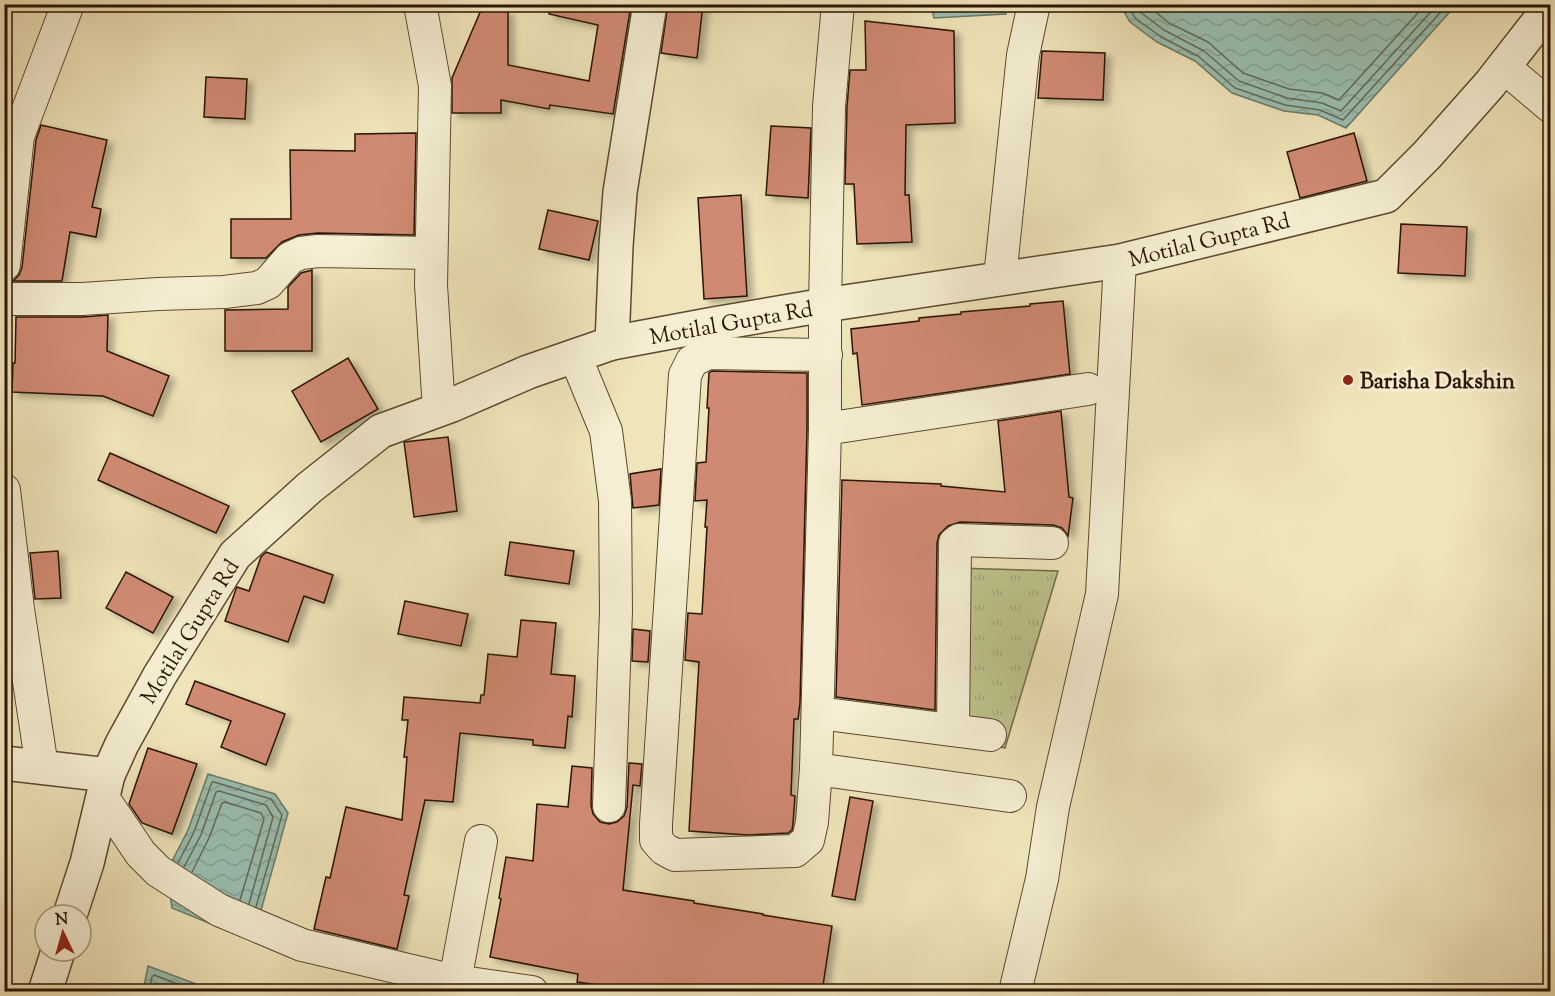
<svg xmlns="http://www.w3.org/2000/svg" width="1555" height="996" font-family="'Sorts Mill Goudy',serif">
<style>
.grass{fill:url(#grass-tufts);stroke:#746c47;stroke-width:1.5}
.water{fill:url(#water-waves);stroke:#6d7b6a;stroke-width:1.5}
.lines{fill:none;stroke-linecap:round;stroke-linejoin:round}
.shore{stroke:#626a59;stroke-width:1.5}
.building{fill:#d08a73;stroke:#2a1502;stroke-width:1.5;filter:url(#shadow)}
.minor-casing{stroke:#5c4930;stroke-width:34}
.tertiary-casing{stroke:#5c4930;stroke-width:36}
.minor{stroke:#f5eed2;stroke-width:32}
.tertiary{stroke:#f5eed2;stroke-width:33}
.poi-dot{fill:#8f2418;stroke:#f5eed2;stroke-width:2}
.labels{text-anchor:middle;stroke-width:6;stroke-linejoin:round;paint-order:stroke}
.street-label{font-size:22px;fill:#2a1502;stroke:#f5eed2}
.poi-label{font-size:22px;font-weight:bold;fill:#2a1502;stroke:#f5eed2;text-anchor:start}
</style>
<defs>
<pattern id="grass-tufts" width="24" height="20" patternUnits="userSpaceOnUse" patternTransform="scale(1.5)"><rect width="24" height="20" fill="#bec38c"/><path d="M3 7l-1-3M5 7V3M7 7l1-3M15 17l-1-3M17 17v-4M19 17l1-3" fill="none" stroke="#a3a777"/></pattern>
<pattern id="water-waves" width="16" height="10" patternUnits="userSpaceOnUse" patternTransform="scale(1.5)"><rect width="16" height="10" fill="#9abfb0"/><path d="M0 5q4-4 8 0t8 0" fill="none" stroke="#85a396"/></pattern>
<filter id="shadow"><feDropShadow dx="6" dy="4" stdDeviation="3" flood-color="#0004"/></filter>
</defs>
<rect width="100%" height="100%" fill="#f0e5ba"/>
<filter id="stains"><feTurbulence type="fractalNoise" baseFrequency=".00333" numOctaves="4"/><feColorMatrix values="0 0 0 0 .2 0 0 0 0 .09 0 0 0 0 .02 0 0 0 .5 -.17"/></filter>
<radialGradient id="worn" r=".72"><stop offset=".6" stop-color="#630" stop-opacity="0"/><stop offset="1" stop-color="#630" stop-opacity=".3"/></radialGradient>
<polygon class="grass" points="955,568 1058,571 1005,748 941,730"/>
<g class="water">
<polygon points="931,5 1002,5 1006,14 934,18"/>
<polygon points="1120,5 1456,5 1346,128 1318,115 1284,111 1232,93 1195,61 1157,42 1130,22"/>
<polygon points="208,774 275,794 288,813 257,925 221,928 172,908 167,871 188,830"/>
<polygon points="148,966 204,987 204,991 143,991"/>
</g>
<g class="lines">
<g class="shore">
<polyline points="938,4 938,10 941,12 994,8 997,4"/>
<polyline points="1127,4 1135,18 1161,37 1198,56 1235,88 1285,105 1320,110 1343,120 1448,4"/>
<polyline points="1135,4 1140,12 1164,30 1204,51 1239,81 1287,98 1322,103 1341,111 1438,4"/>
<polyline points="1146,4 1169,23 1208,42 1243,73 1289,89 1322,93 1339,100 1426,4"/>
<polyline points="178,863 194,832 212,782 214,782 271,799 282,815 256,907"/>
<polyline points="184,867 201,835 216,792 219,791 266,805 273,817 249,904"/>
<polyline points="192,872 209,838 222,803 225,802 261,813 264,819 240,900"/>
<polyline points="149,992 152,977 154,975 198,992"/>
</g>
</g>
<g class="building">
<polygon points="550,4 631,5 613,114 550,105 549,109 501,100 501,113 452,113 452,78 481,10 508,11 508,65 589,81 598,25 549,14"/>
<polygon points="668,4 703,4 697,58 661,53"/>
<polygon points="865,21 954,31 955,123 906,125 905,195 909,195 912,242 857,244 854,184 845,184 847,107 850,70 866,70"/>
<polygon points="1042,51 1105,53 1103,100 1038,98"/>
<polygon points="206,77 247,79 245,119 204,117"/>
<polygon points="41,125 107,140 92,207 101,209 96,237 70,232 62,281 13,281 19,275 22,267 36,140"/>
<polygon points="771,126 811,128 808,198 766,195"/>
<polygon points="416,133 414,235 318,233 299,235 282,242 266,258 231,258 231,219 291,219 290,150 355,151 355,134"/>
<polygon points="1354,133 1367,181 1300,198 1287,152"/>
<polygon points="741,195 747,296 704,299 698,198"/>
<polygon points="548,210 598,221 589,260 539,249"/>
<polygon points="1401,224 1467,227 1465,276 1398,273"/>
<polygon points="312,270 312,351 225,351 225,310 288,309 288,287 301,273"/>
<polygon points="1063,301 1070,374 862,405 857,353 853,354 851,329 919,321 919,318 961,314 961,312 1030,306 1030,304"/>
<polygon points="108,315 107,351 169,376 153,416 103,396 12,392 13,363 15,363 16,317 82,317"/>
<polygon points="348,358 378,409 321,442 292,391"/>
<polygon points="712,371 807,373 807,429 800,703 798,719 794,719 791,795 795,796 793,823 792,830 788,833 748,835 689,831 699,662 685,660 688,613 702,614 707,527 705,527 707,500 695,501 697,463 706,462 709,408 707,408 709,373"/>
<polygon points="1061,411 1069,497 1073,498 1068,536 1062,528 1053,525 960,522 948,526 939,535 937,543 935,710 836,697 842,480 941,484 941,486 1005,492 998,421"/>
<polygon points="448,437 457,511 414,517 404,442"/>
<polygon points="110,453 229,506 216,533 98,480"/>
<polygon points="661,469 659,505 633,508 630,474"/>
<polygon points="510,542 574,551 569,584 505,575"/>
<polygon points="58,551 61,598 35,599 30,553"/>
<polygon points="266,552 333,575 324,603 304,596 288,642 225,621 236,589 237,587 249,591 261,557"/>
<polygon points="126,572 173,597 153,633 106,608"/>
<polygon points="405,601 468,614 461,646 398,634"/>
<polygon points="521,620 556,623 551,674 575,676 572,717 568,716 565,748 533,745 533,740 460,733 453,802 425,800 404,895 409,896 397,949 314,929 326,877 330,878 346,807 402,820 407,757 404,757 408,720 402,720 404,697 480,703 481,695 484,695 488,654 517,657"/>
<polygon points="633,629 650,631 648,662 632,661"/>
<polygon points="195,681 285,714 266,765 221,747 231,721 186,704"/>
<polygon points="148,748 197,764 172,834 142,823 129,804"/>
<polygon points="629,763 642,764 640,786 633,785 623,890 694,901 694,903 763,914 763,915 832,926 822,992 654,992 627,987 627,989 577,982 578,974 490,957 501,899 499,898 506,857 533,861 537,804 568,807 572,766 592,768 591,805 593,814 600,822 609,824 617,822 624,816 627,807"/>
<polygon points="850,797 873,801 855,900 832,896"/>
</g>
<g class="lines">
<defs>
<g id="minor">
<polyline points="420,4 435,86 431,285 439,410"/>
<polyline points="1504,67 1550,106"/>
<polyline points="4,265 18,136 68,4"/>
<polyline points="1000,278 1023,55 1034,4"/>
<polyline points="4,299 82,299 158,294 224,292 257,288 268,283 290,258 301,253 318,251 431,253"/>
<polyline points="826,355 708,353 692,361 685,375 656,824 656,840 664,849 675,855 795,851 808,840 812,822 816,769 825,429 825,305 829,106 838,4"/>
<polyline points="575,356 606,431 615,501 616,611 609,806"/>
<polyline points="825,429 1088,389"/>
<polyline points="4,490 18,609 42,767"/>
<polyline points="818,713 990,735"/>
<polyline points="953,730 955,543 959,540 1052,543"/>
<polyline points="816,769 1010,796"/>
<polyline points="103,798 141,854 158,871 219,910 302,945 455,981 532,992"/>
<polyline points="455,981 481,841"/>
<polyline points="1015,992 1042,879 1053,807 1102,594 1120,261"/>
</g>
<g id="tertiary">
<polyline points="612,343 616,246 620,192 650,4"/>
<polyline points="4,763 108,775 122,744 160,675 235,555 309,488 381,431 452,405 528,372 612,343 714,324 825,305 1120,261 1386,196 1427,155 1490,84 1550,7"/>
<polyline points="70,915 87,863 108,775"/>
<polyline points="45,992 58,951"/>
</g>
</defs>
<use href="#minor" class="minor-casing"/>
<use href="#tertiary" class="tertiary-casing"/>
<use href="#minor" class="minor"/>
<use href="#tertiary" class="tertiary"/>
</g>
<circle class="poi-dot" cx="1348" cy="380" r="6"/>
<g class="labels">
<g class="street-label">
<text transform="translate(1209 239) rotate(-14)" y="8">Motilal Gupta Rd</text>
<text transform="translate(731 322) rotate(-10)" y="8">Motilal Gupta Rd</text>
<text transform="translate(189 631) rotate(-58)" y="8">Motilal Gupta Rd</text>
</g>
<g class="poi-label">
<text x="1360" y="388">Barisha Dakshin</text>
</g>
</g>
<rect width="1555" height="996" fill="none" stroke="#f0e5ba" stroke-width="24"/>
<rect x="6" y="6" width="1543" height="984" fill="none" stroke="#2a1502" stroke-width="3"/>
<rect x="12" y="12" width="1531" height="972" fill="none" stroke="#2a1502" stroke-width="1.5"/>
<g transform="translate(63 933) rotate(355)"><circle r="28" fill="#f5eed2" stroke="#a4977f" stroke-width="1.5"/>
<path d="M0-4.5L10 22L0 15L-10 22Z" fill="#8f2418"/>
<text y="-9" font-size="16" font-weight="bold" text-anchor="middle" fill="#2a1502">N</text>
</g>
<rect width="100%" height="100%" filter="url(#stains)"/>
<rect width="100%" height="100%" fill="url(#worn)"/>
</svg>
